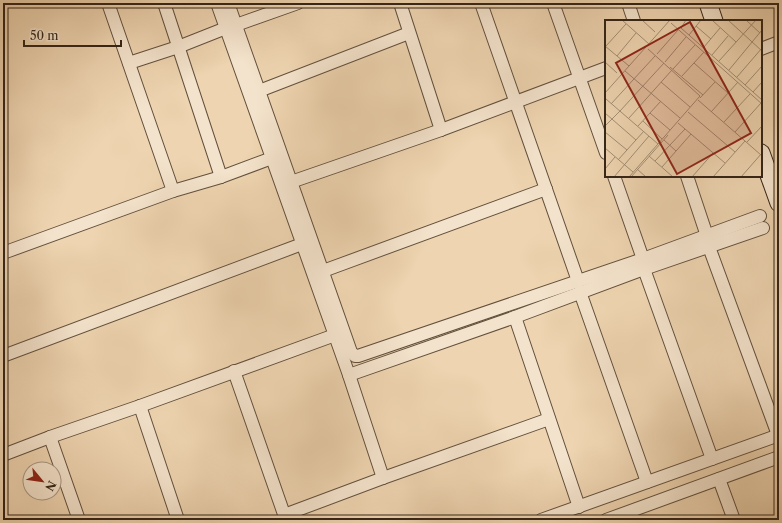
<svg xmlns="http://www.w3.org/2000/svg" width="782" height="523" font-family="'Libre Caslon Text',serif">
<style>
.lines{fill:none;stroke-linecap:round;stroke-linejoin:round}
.street-casing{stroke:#62503d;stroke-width:14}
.secondary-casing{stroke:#342417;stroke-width:19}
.street{stroke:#f4e3cc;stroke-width:12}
.secondary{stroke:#f4e3cc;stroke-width:17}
.inset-road{fill:none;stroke:#a48e73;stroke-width:1}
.view{fill:#8f2418;fill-opacity:0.15;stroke:#8f2418;stroke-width:2}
.inset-edge{fill:none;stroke:#342417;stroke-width:2}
</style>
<rect width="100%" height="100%" fill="#eed4b0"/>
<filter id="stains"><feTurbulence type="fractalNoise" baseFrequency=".005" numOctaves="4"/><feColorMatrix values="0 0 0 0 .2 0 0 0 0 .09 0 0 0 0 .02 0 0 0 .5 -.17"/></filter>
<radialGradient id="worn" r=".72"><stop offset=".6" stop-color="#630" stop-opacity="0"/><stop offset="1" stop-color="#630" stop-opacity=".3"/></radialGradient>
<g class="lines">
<defs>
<g id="street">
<polyline points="108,3 173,191"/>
<polyline points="164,3 221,177"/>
<polyline points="217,3 349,375 383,478"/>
<polyline points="228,3 351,352 355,356 358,356 643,259 760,216"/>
<polyline points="400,3 441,130"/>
<polyline points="481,3 578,281"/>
<polyline points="553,3 606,153"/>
<polyline points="628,3 634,21"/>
<polyline points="236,25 298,3"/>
<polyline points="761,49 779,42"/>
<polyline points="129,63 178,47 226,28"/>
<polyline points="259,91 409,33"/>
<polyline points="614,176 643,259"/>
<polyline points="687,176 707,236"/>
<polyline points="291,182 441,130 606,68"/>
<polyline points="709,247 778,435"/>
<polyline points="3,253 173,191 221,177 272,158"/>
<polyline points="644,269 712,459"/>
<polyline points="323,271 546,189"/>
<polyline points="580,292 647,482"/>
<polyline points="515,317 579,507"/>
<polyline points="3,356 302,244"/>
<polyline points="234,371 286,520"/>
<polyline points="349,375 515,317 644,269 763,228"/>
<polyline points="140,406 178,520"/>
<polyline points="50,437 79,520"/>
<polyline points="3,455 50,437 140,406 335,335"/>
<polyline points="719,479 734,520"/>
<polyline points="284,515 383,478 549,419"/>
<polyline points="541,520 779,435"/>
<polyline points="606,520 779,457"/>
</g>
<g id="secondary">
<polyline points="708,3 714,21"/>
<polyline points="761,153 779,203"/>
</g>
</defs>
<use href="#street" class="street-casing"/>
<use href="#secondary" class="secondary-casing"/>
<use href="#street" class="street"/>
<use href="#secondary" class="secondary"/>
</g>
<g transform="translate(605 20)">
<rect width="157" height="157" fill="#eed4b0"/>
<path class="inset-road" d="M17 0 44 24M37 0 50 12M81 0 76 8 157 80M107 0 131 22M123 0 157 31M141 0 155 13M66 3 157 84M91 6 106 19M84 15 96 0M0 26 24 46M1 26 21 4M99 27 115 8M52 34 73 10M107 35 123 16M12 36 31 13M114 41 151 0M0 42 12 53M60 42 81 17M89 43 123 73M65 47 98 75M68 49 90 25M124 50 157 10M20 51 75 98M77 56 99 32M132 57 157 28M56 62 85 87M140 65 157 46M148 72 157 62M0 73 65 0M95 78 110 62M1 79 53 124M93 80 156 135M6 84 50 36M15 91 59 43M83 92 130 132M106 92 133 62M0 93 31 120M45 93 65 110M24 98 67 50M38 101 57 119M119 102 145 74M73 103 120 143M0 106 15 91M33 106 56 81M0 112 22 130M130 112 156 83M59 120 71 131M142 122 157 106M0 128 28 152M44 136 68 157M13 140 39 111M50 141 80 109M57 147 86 114M0 149 10 137M32 149 41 157M9 157 44 116M24 157 95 76 43 29M26 157 63 115M87 157 108 133M108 157 140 121M136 157 157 133"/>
<path class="view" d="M85 2 146 113 72 154 11 43Z"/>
<rect width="157" height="157" class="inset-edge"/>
</g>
<rect width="782" height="523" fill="none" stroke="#eed4b0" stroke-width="16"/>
<rect x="4" y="4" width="774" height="515" fill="none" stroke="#342417" stroke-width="2"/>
<rect x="8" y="8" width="766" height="507" fill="none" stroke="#342417"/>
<g transform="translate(42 481) rotate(119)"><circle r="19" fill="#f4e3cc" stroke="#a79784"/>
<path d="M0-3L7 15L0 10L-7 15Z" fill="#8f2418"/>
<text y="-6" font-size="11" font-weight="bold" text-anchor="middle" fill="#342417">N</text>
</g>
<path d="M24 40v6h97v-6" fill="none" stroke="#342417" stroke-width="2"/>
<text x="30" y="40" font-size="12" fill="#342417" stroke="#f4e3cc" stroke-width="3" paint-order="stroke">50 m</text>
<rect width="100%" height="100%" filter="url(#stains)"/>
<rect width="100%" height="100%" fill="url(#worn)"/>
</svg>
